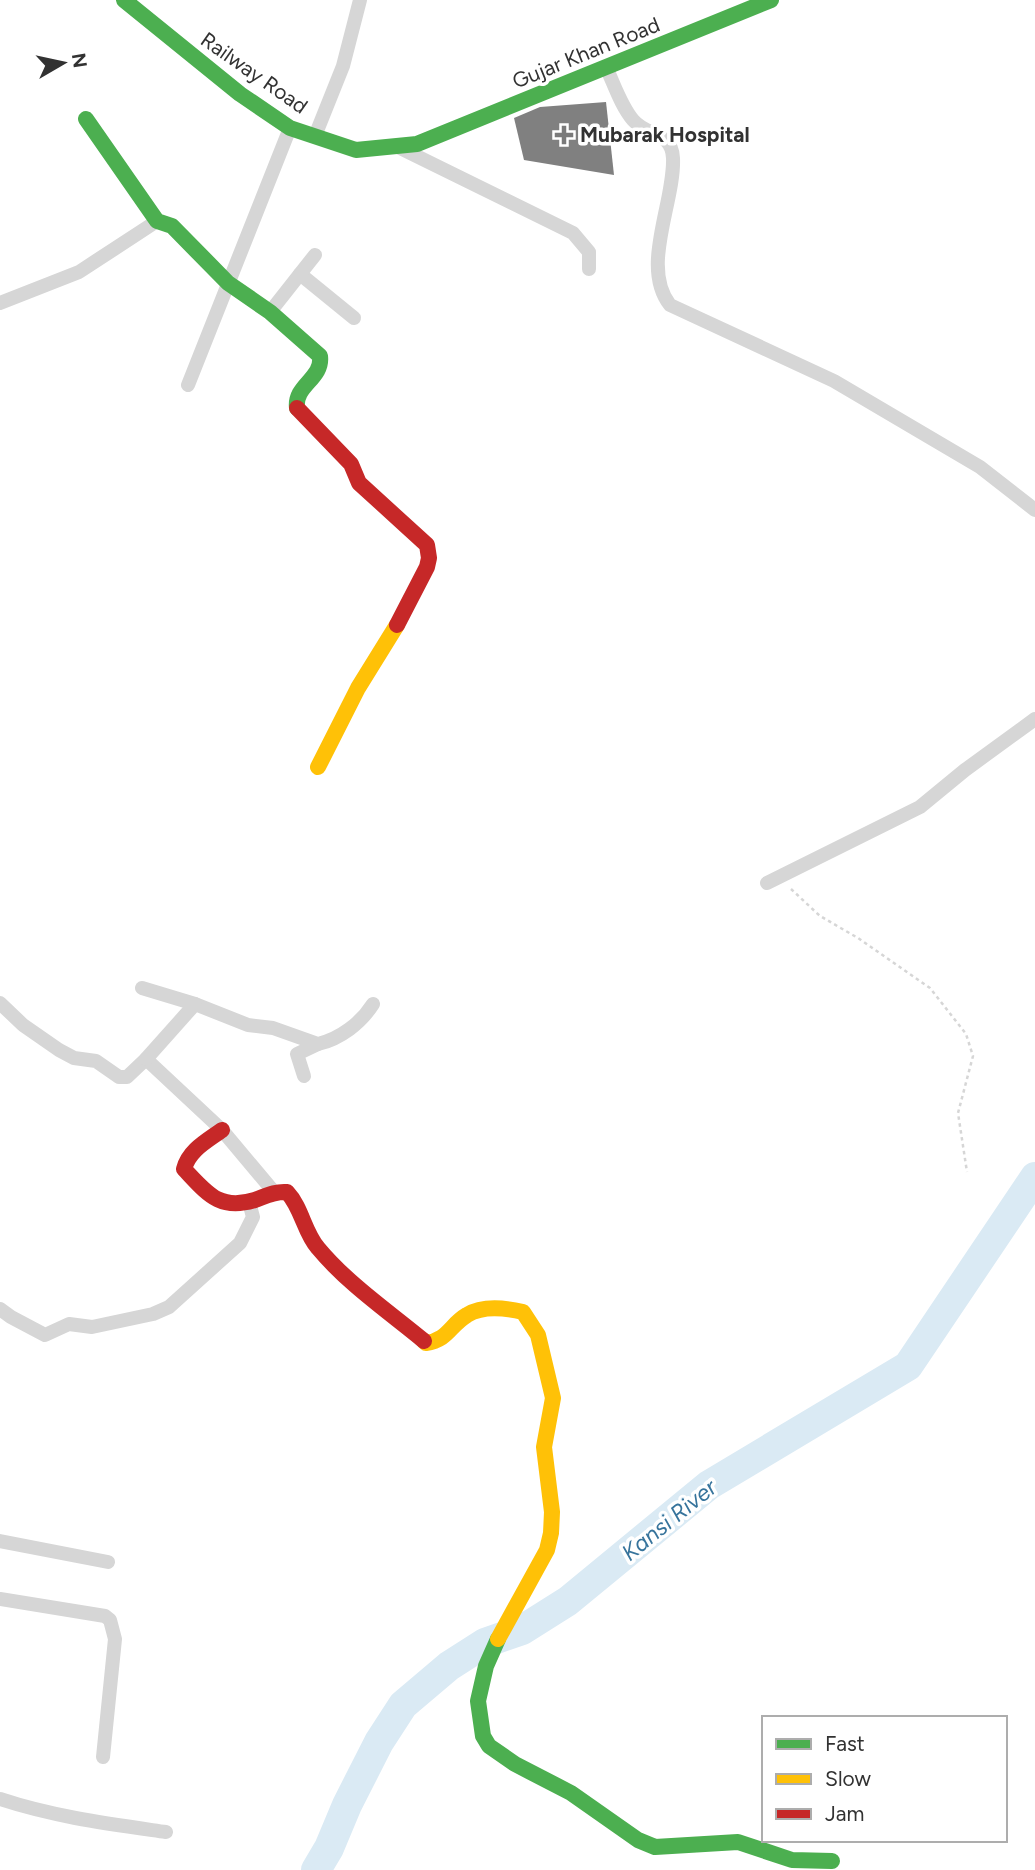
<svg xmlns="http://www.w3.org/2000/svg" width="1035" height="1870" font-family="Figtree,sans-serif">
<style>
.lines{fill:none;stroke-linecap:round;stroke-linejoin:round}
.river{stroke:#daeaf4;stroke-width:30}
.building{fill:#808080}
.path{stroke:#d6d6d6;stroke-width:2.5;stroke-dasharray:3.5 3.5;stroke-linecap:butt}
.street{stroke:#d6d6d6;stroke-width:14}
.fast{stroke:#4caf50;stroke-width:16}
.slow{stroke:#ffc107;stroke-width:16}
.jam{stroke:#c62828;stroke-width:16}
.poi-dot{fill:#7a7a7a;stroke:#fff;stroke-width:2.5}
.labels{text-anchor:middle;stroke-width:7;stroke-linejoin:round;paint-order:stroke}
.street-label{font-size:21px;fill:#323232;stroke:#fff}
.poi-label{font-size:21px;font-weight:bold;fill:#323232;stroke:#fff;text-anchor:start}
.water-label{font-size:23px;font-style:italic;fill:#37749c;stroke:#fff}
</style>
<rect width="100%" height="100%" fill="#fff"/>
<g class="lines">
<polyline class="river" points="316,1870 329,1848 347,1805 379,1742 403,1705 449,1666 485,1643 522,1630 568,1601 709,1485 908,1366 1035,1177"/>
</g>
<polygon class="building" points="606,102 614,175 524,160 514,118 540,107"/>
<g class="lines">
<polyline class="path" points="791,889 820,916 858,938 930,988 966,1034 973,1056 958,1113 967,1172"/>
<g class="street">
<path d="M606 67C614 84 621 106 633 120 647 137 672 131 673 158 675 202 640 267 670 305L834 381 980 467 1035 510"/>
<polyline points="315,136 343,66 360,0"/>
<polyline points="396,146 573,233 589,252 589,269"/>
<polyline points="300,274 354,318"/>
<polyline points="0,303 79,272 157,221"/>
<polyline points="270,312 315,255"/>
<polyline points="188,385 290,128"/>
<polyline points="767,883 920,807 965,770 1035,719"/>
<path d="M142 988 195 1004 248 1025 273 1028 318 1044C340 1039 361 1023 373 1004"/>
<polyline points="0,1003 23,1025 59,1050 74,1058 96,1061 119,1077 127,1077 146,1059 222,1130 274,1192"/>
<polyline points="146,1059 195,1004"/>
<polyline points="304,1076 297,1054 318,1044"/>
<polyline points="0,1309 11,1317 45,1335 69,1324 92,1327 153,1314 169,1307 240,1243 253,1217 249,1202"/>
<polyline points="0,1541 108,1562"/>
<polyline points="0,1599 105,1616 110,1620 115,1639 103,1757"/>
<path d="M0 1799C54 1817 110 1824 166 1832"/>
</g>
<g class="fast">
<polyline points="124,0 240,94 290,128 356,150 417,144 771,0"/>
<path d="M86 119 157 221 172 226 228 283 270 312 320 356C323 379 294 385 297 408"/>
<polyline points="498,1639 486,1666 478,1701 483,1736 489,1746 515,1764 571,1793 638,1840 655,1847 738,1842 792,1860 832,1861"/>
</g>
<g class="slow">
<polyline points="318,767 358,688 397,625"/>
<path d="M424 1341 426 1343C448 1340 450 1325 467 1315 483 1305 506 1308 523 1312L538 1335 553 1398 544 1447 552 1512 551 1533 547 1550 498 1639"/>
</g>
<g class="jam">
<polyline points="297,408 351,464 359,483 427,545 429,558 427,567 397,625"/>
<path d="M222 1130C207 1141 189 1150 184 1169 207 1193 219 1211 255 1200 266 1196 275 1191 287 1192 302 1208 304 1232 318 1248 348 1284 389 1312 424 1341"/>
</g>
</g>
<path class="poi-dot" d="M560.5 124.5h7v7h7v7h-7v7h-7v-7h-7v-7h7z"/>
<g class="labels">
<g class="street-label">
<text transform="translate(586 53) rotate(-22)" y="7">Gujar Khan Road</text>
<text transform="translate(254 73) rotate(35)" y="7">Railway Road</text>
</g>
<g class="poi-label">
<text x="580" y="142">Mubarak Hospital</text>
</g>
<g class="water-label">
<text transform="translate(669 1520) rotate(-39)" y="8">Kansi River</text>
</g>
</g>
<rect x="762" y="1716" width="245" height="126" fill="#ffffff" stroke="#adadad" stroke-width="2"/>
<rect x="776" y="1739" width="35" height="10" fill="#4caf50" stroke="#adadad" stroke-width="2"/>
<text x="825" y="1751" font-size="21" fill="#323232">Fast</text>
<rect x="776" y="1774" width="35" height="10" fill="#ffc107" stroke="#adadad" stroke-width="2"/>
<text x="825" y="1786" font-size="21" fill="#323232">Slow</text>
<rect x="776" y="1809" width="35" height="10" fill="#c62828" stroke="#adadad" stroke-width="2"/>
<text x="825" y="1821" font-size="21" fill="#323232">Jam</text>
<g transform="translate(63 63) rotate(81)" stroke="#ffffff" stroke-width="5" paint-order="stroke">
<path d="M0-5L12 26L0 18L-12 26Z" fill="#323232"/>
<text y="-10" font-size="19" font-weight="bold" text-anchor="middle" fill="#323232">N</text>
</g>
</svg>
